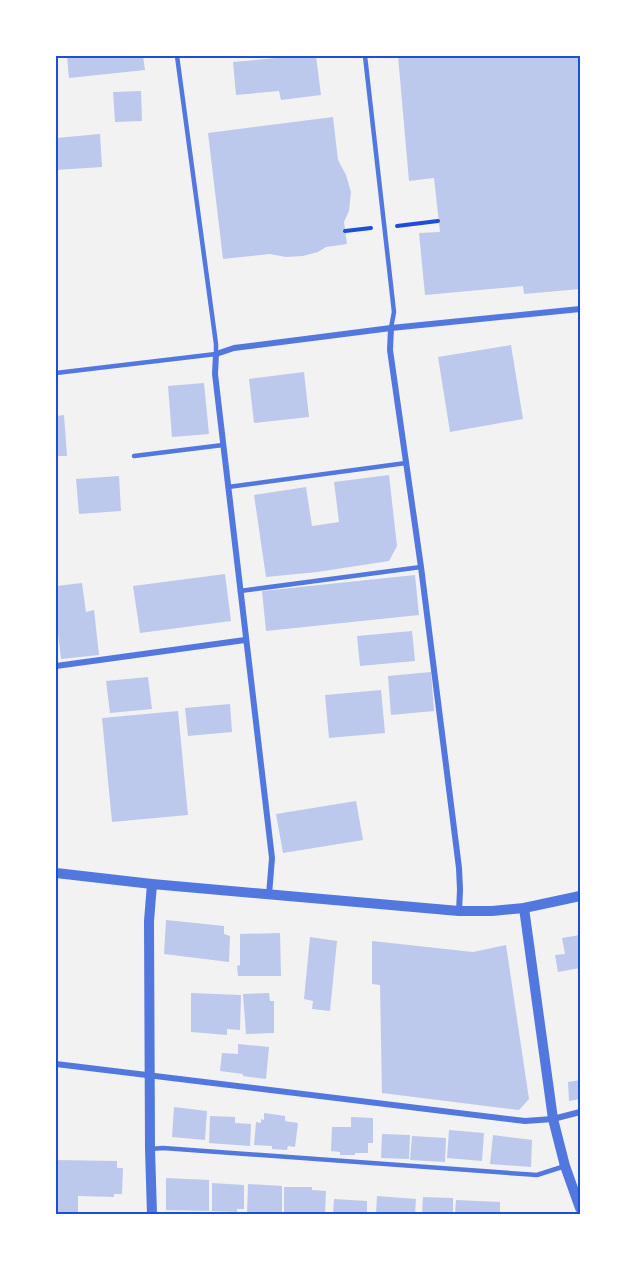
<svg xmlns="http://www.w3.org/2000/svg" width="636" height="1270" font-family="Overpass,sans-serif">
<style>
.building{fill:#bdc9ec}
.lines{fill:none;stroke-linecap:round;stroke-linejoin:round}
.path{stroke:#1d4ed8;stroke-width:4}
.service{stroke:#5277de;stroke-width:4.5}
.minor{stroke:#5277de;stroke-width:6}
.tertiary{stroke:#5277de;stroke-width:10}
.neatline{fill:none;stroke:#1d4ed8;stroke-width:2}
</style>
<rect width="100%" height="100%" fill="#f2f2f2"/>
<g class="building">
<polygon points="67,56 143,56 145,70 69,78"/>
<polygon points="298,56 316,56 321,95 281,100 279,91 236,95 233,62"/>
<polygon points="398,56 580,56 580,289 524,294 523,286 425,295 419,233 440,232 434,178 409,181"/>
<polygon points="141,91 142,121 115,122 113,92"/>
<polygon points="333,117 338,160 346,175 351,192 349,211 344,222 347,244 326,247 318,252 303,256 286,257 270,254 223,259 208,133"/>
<polygon points="100,134 102,167 56,170 56,138"/>
<polygon points="511,345 523,419 450,432 438,357"/>
<polygon points="304,372 309,417 254,423 249,379"/>
<polygon points="204,383 209,434 172,437 168,386"/>
<polygon points="64,415 67,456 56,456 56,416"/>
<polygon points="389,475 397,546 389,561 317,572 266,577 254,495 306,487 312,526 339,522 334,482"/>
<polygon points="119,476 121,511 79,514 76,479"/>
<polygon points="225,574 231,621 140,633 133,586"/>
<polygon points="415,575 419,615 266,631 262,591"/>
<polygon points="82,583 86,612 94,610 99,655 61,659 56,616 56,586"/>
<polygon points="412,631 415,661 360,666 357,636"/>
<polygon points="431,672 434,711 391,715 388,676"/>
<polygon points="148,677 152,709 110,713 106,681"/>
<polygon points="381,690 385,733 329,738 325,695"/>
<polygon points="230,704 232,732 188,736 185,708"/>
<polygon points="178,711 188,815 112,822 102,718"/>
<polygon points="356,801 363,840 283,853 276,814"/>
<polygon points="166,920 224,926 224,934 230,936 229,962 164,954"/>
<polygon points="280,933 281,976 238,976 237,966 240,965 240,934"/>
<polygon points="580,935 580,968 558,972 555,955 565,954 562,938"/>
<polygon points="310,937 337,941 330,1011 312,1009 313,1001 304,999"/>
<polygon points="372,941 473,952 506,945 529,1099 519,1110 382,1093 380,985 372,984"/>
<polygon points="191,993 241,995 240,1030 227,1029 227,1035 191,1032"/>
<polygon points="269,993 270,1001 274,1001 274,1033 246,1034 243,994"/>
<polygon points="238,1044 269,1047 266,1079 243,1076 243,1074 220,1071 222,1053 238,1054"/>
<polygon points="580,1080 580,1099 569,1101 568,1082"/>
<polygon points="174,1107 207,1111 205,1140 172,1137"/>
<polygon points="264,1113 285,1116 285,1121 298,1123 295,1147 288,1146 287,1150 272,1149 272,1146 254,1145 256,1122 261,1123 261,1119 264,1120"/>
<polygon points="210,1116 235,1117 235,1123 251,1124 250,1146 209,1143"/>
<polygon points="351,1117 373,1118 373,1143 368,1143 368,1153 355,1153 355,1155 340,1155 340,1152 331,1151 332,1127 351,1127"/>
<polygon points="449,1130 484,1133 482,1161 447,1158"/>
<polygon points="382,1134 410,1135 409,1159 381,1158"/>
<polygon points="493,1135 532,1140 531,1167 490,1164"/>
<polygon points="412,1136 446,1138 445,1162 410,1160"/>
<polygon points="56,1160 117,1161 117,1168 123,1168 122,1194 114,1194 114,1197 78,1196 78,1214 56,1214"/>
<polygon points="166,1178 209,1180 209,1211 166,1210"/>
<polygon points="212,1183 244,1185 244,1209 237,1209 237,1212 212,1211"/>
<polygon points="248,1184 282,1186 282,1214 247,1214"/>
<polygon points="284,1187 312,1187 312,1190 326,1191 325,1214 284,1214"/>
<polygon points="377,1196 416,1199 415,1214 376,1214"/>
<polygon points="423,1197 453,1198 453,1214 422,1214"/>
<polygon points="334,1199 367,1201 367,1214 333,1214"/>
<polygon points="456,1200 500,1202 500,1214 455,1214"/>
</g>
<g class="lines">
<g class="path">
<polyline points="397,226 438,221"/>
<polyline points="345,231 371,228"/>
</g>
<g class="service">
<polyline points="365,56 394,312 391,328"/>
<polyline points="56,373 216,354 216,344 177,56"/>
<polyline points="134,456 223,445"/>
<polyline points="228,487 406,463"/>
<polyline points="240,591 421,567"/>
<polyline points="150,1149 163,1148 537,1175 565,1166"/>
</g>
<g class="minor">
<polyline points="391,328 390,350 421,567 459,868 460,890 459,911"/>
<polyline points="56,666 245,640"/>
<polyline points="269,895 272,858 215,374 216,354 234,348 391,328 580,309"/>
<polyline points="56,1064 525,1121 553,1119 580,1112"/>
</g>
<g class="tertiary">
<polyline points="56,873 152,884 459,911 492,911 524,908 580,896"/>
<polyline points="524,908 553,1119 565,1166 580,1208"/>
<polyline points="152,1214 150,1149 149,921 152,884"/>
</g>
</g>
<rect width="636" height="1270" fill="none" stroke="#ffffff" stroke-width="114"/>
<rect x="57" y="57" width="522" height="1156" class="neatline"/>
</svg>
